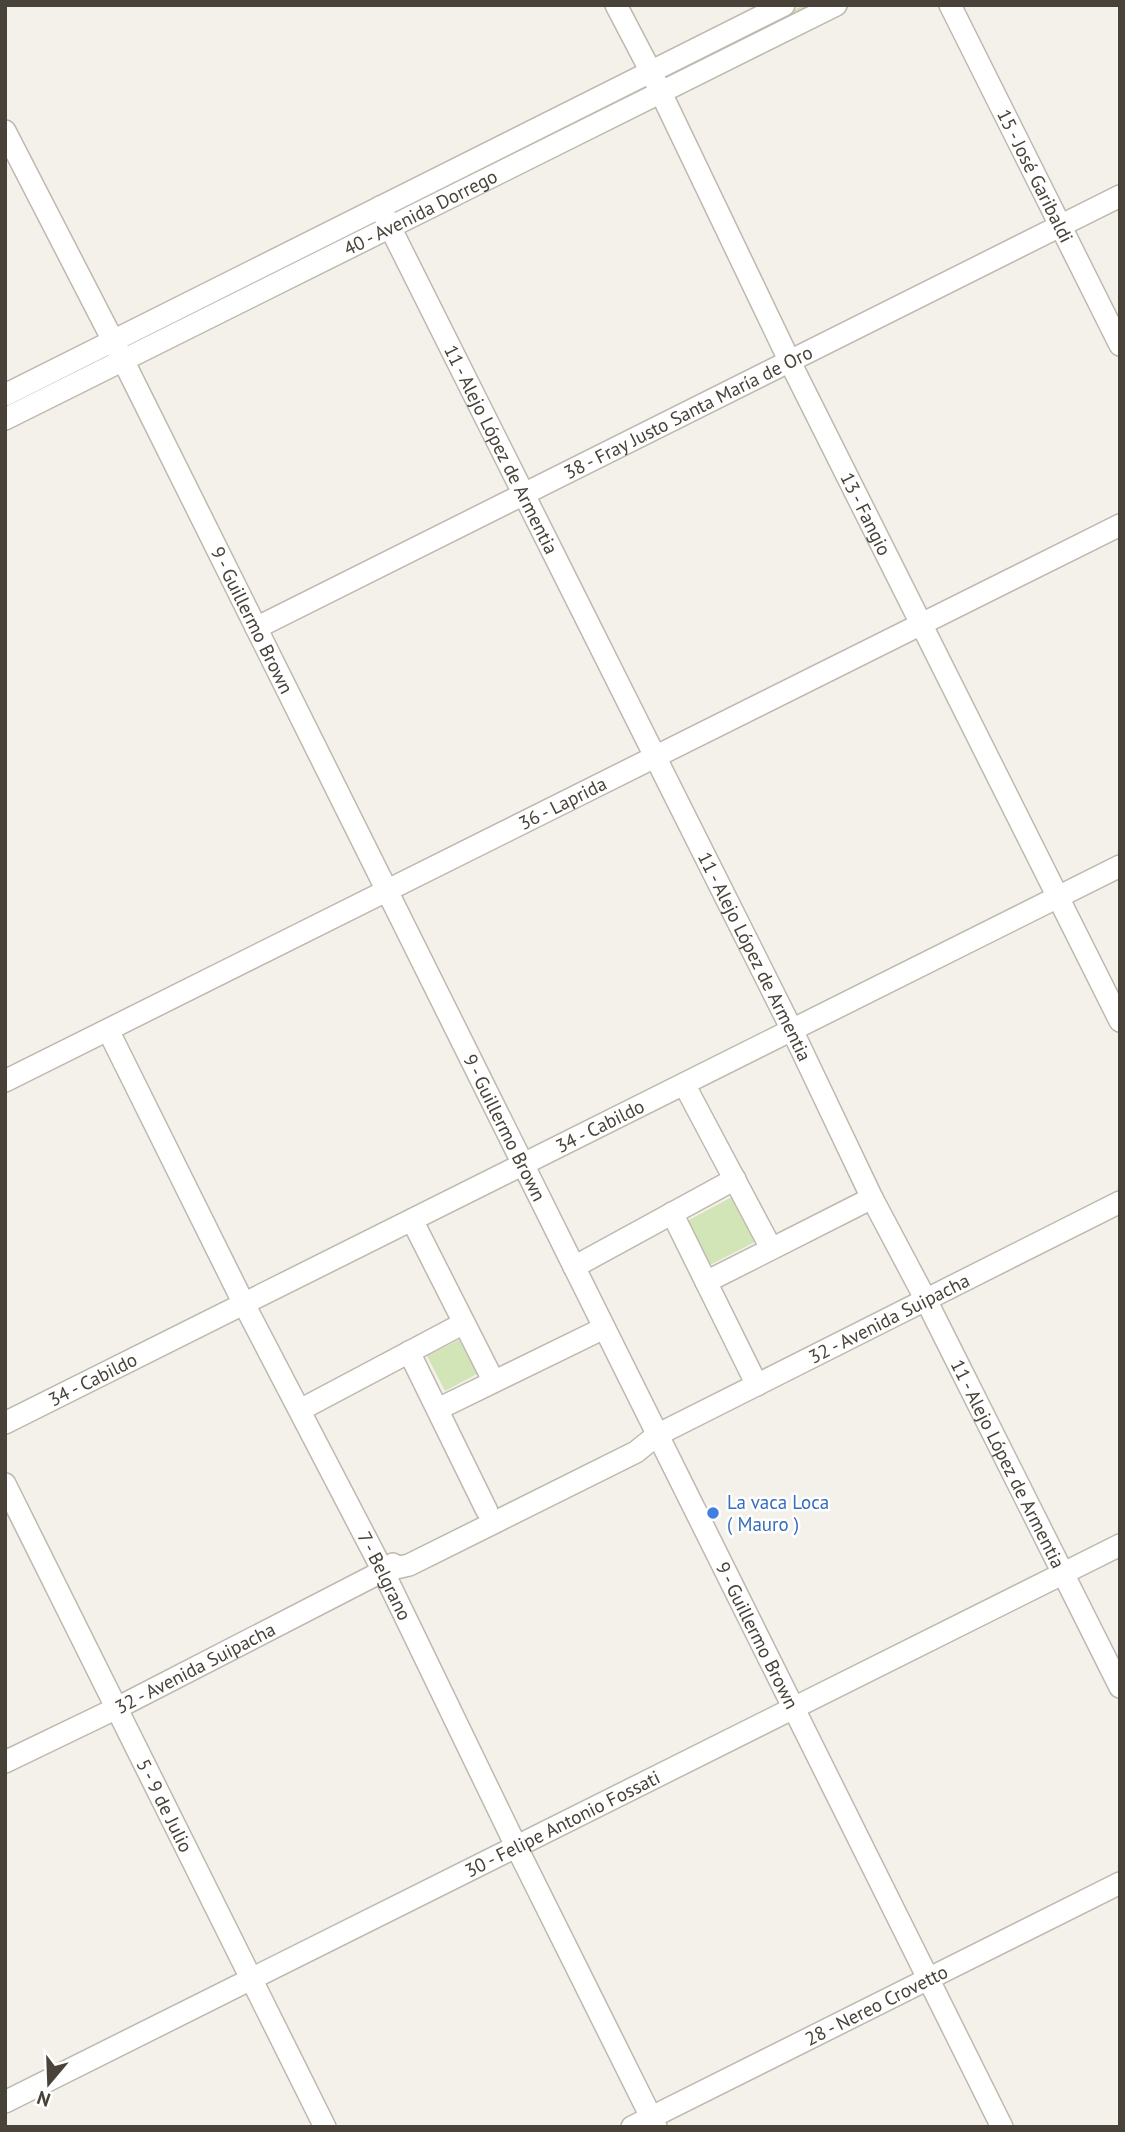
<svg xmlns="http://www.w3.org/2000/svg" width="1125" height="2132" font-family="'PT Sans',sans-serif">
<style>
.green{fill:#d2e5b7}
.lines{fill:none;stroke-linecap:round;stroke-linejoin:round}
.minor-casing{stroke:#bfb8ae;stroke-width:24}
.minor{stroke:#fff;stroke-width:21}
.shop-dot{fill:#3f7fe0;stroke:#fff;stroke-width:2.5}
.labels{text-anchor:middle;stroke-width:5;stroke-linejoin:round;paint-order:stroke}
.street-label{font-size:19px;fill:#484239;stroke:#fff}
.shop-label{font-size:19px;fill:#366cbe;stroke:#fff;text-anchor:start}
</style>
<rect width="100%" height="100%" fill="#f4f1eb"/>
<g class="green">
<polygon points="804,5 815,5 680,74 678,69"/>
<polygon points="624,95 626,99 412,208 410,204"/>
<polygon points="732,1197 755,1242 708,1266 685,1222"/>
<polygon points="459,1340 477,1374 445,1391 427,1356"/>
</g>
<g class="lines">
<defs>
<g id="minor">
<path id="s1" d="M616 5 651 72 790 362 1120 1021"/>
<path id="s2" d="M950 5 1120 345"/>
<path id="s3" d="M5 131 123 360 1002 2127"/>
<path id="s4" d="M380 207 792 1030 872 1198 926 1300 1120 1687"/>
<polyline points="5,395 784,5"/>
<path id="s5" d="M5 419 836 5"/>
<path id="s6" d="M256 628 1120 196"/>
<path id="s7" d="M108 1030 244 1304 383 1571 516 1846 656 2127"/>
<path id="s8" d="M5 1081 1120 525"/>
<polyline points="684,1084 771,1248"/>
<polyline points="672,1213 757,1385"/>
<polyline points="412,1220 493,1380"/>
<polyline points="574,1267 735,1179"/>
<polyline points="706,1282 872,1198"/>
<polyline points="409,1352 487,1511"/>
<polyline points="438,1409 604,1328"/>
<polyline points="300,1410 464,1323"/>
<path id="s9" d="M5 1423 1120 866"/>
<path id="s10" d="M5 1484 325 2127"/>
<path id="s11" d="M383 1571 409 1565 636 1452 657 1435 1120 1202"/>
<path id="s12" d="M5 1762 117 1708 383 1571 393 1564"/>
<path id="s13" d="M5 2102 1120 1545"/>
<path id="s14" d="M632 2127 1120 1883"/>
</g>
</defs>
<use href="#minor" class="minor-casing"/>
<use href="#minor" class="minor"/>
</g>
<circle class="shop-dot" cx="713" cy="1513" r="7"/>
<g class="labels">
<g class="street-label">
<text dy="7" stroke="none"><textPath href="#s2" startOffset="191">15 - José Garibaldi</textPath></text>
<text dy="7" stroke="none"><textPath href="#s5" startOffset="464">40 - Avenida Dorrego</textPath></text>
<text dy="7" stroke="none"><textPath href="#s6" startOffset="483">38 - Fray Justo Santa María de Oro</textPath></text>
<text dy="7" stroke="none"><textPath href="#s4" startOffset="271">11 - Alejo López de Armentia</textPath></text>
<text dy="7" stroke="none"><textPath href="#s1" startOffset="567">13 - Fangio</textPath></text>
<text dy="7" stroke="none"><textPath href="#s3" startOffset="548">9 - Guillermo Brown</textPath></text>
<text dy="7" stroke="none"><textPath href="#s8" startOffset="623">36 - Laprida</textPath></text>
<text dy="7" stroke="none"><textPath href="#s4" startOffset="838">11 - Alejo López de Armentia</textPath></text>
<text dy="7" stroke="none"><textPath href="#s9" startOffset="665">34 - Cabildo</textPath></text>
<text dy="7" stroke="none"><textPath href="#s3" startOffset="1115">9 - Guillermo Brown</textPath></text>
<text dy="7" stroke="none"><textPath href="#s11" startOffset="567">32 - Avenida Suipacha</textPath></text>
<text dy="7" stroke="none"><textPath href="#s9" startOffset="98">34 - Cabildo</textPath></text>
<text dy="7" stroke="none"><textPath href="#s4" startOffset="1405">11 - Alejo López de Armentia</textPath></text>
<text dy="7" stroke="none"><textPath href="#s7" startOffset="612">7 - Belgrano</textPath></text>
<text dy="7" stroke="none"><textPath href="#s3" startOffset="1682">9 - Guillermo Brown</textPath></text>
<text dy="7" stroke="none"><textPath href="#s12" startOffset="212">32 - Avenida Suipacha</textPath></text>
<text dy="7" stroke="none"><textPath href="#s10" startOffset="359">5 - 9 de Julio</textPath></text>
<text dy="7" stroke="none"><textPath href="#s13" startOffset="623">30 - Felipe Antonio Fossati</textPath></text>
<text dy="7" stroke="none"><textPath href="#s14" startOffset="273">28 - Nereo Crovetto</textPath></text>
</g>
<g class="shop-label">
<text x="727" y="1509">La vaca Loca<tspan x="727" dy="22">( Mauro )</tspan></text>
</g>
</g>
<rect width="1125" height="2132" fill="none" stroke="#484239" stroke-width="14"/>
<g transform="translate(49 2083) rotate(199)" stroke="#ffffff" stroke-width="5" paint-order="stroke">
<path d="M0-5L12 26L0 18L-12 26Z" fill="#484239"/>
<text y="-10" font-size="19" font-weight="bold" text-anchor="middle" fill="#484239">N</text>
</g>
</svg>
